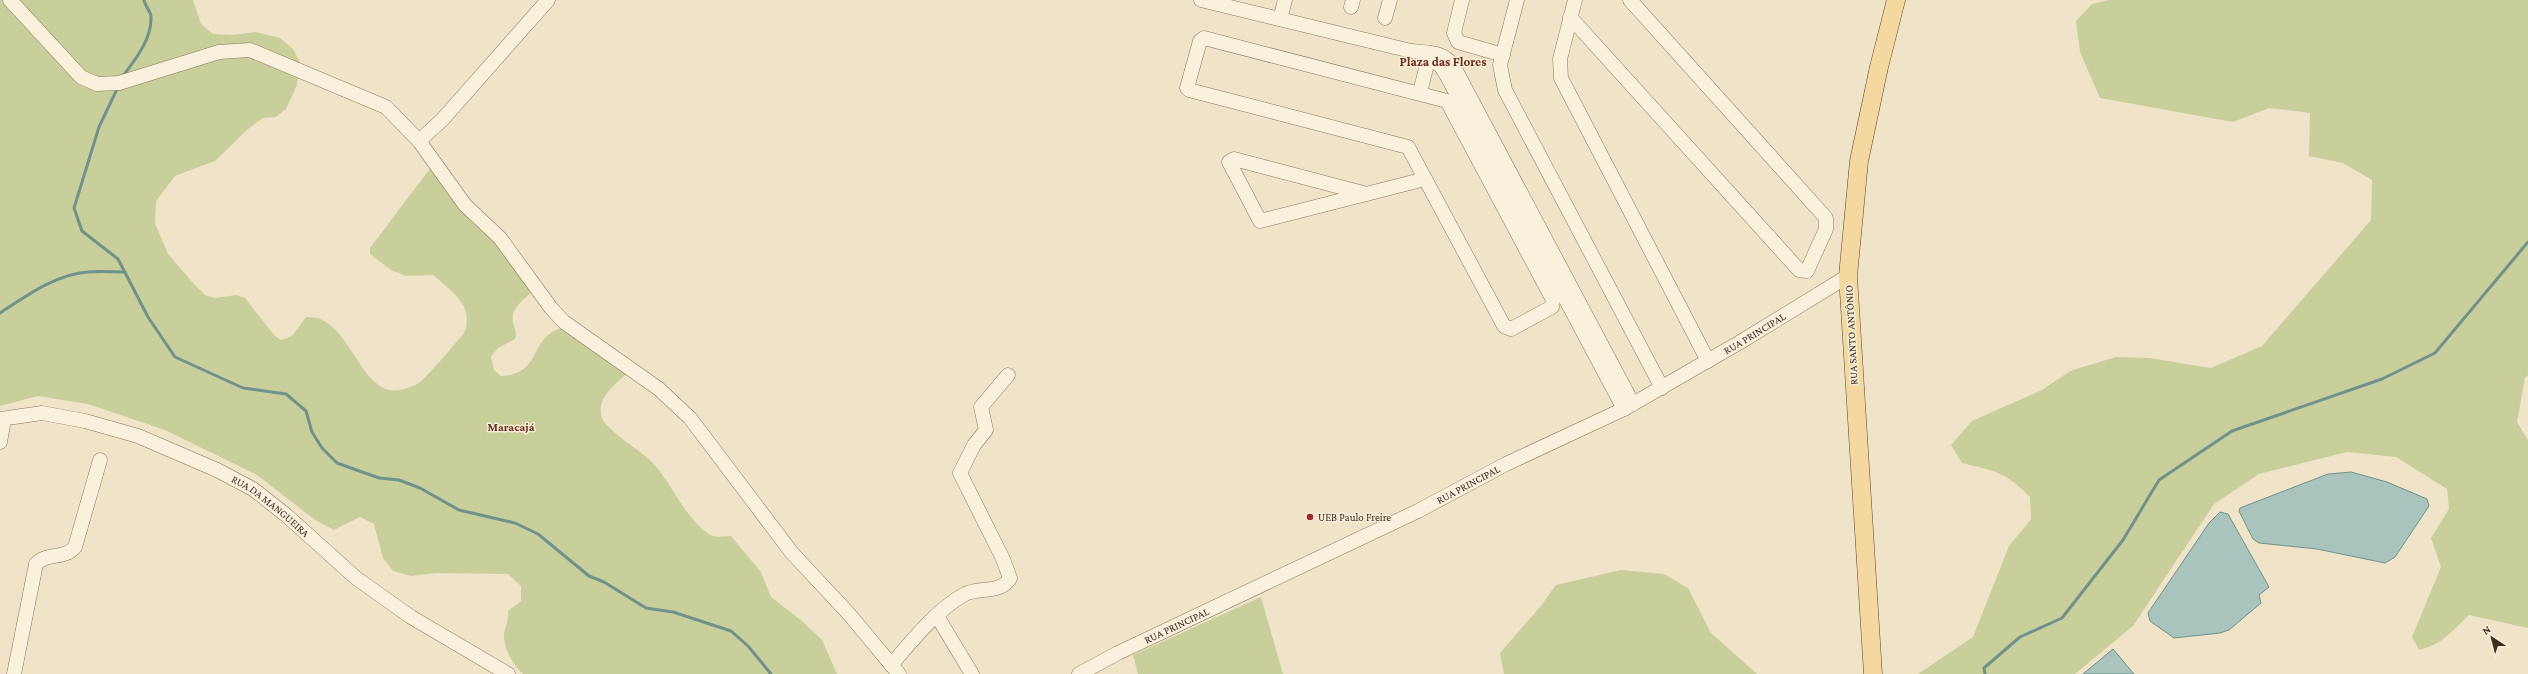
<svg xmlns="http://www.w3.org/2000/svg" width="2528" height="674" font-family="'Crimson Pro',serif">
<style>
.green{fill:#c9cf9b}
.water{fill:#a9c4bc;stroke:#6f938a}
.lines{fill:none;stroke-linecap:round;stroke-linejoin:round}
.stream{stroke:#6f938a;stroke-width:3}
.minor-casing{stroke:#8d765c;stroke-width:15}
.major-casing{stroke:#5b4430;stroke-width:19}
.minor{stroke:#faf1dc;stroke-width:14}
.major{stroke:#f3d9a0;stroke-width:18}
.poi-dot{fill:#9e2a2b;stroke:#f7eed8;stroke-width:1.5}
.labels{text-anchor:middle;stroke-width:3;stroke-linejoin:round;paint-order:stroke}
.street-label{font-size:11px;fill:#3d2e20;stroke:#f7eed8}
.poi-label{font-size:11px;fill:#3d2e20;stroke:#f7eed8;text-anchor:start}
.neighbourhood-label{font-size:12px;font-weight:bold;fill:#6b2e1e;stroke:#f7eed8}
.quarter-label{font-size:13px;font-weight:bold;fill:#6b2e1e;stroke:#f7eed8}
</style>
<rect width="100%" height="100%" fill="#f0e4c8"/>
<g class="green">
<path d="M0 0H193L201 24 213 34 232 35 256 32 280 38 293 49 300 62 297 85 286 109 276 117 263 118 248 129 215 161 175 176 156 201 155 223 168 254 194 284 205 295 215 298 236 295 245 298 275 336 281 340 292 336 306 317C345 314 355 376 386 389 396 393 410 388 419 383 424 380 462 337 465 331 467 327 467 317 466 313 465 300 442 283 433 275L406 276 391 270 370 254V248L432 166 487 229 532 292C523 300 510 309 513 323 515 330 517 332 515 339L498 348 491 357 494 370 501 376C542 375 529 336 562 328L627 374C614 384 596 399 602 418 606 430 642 451 654 464 673 486 685 518 710 535 715 538 725 536 731 536L761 572 771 597 802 621 822 640 837 674H523C514 666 503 648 504 635 505 626 509 621 508 611L521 601V586L508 574 437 573 411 576 393 571 383 558 374 524 360 517 334 530 315 520 257 475 165 430 88 404 38 396 0 406Z"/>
<path d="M2109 0H2528V375L2525 378 2517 422 2528 440V628L2469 615C2451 632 2443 644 2419 650L2412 637 2441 567 2431 538 2449 509 2447 489 2396 457 2347 452 2259 474 2214 504 2133 626 2075 674H1918L1973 637 2009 546 2031 519 2030 497C2005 472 1996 471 1962 463L1951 445 1972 421 2042 390 2070 371 2116 357 2150 358 2211 368 2262 346 2371 220 2372 180 2343 163 2309 156 2310 113 2269 108 2233 122 2100 98 2080 52 2076 21 2092 4Z"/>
<polygon points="1621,570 1664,574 1688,588 1711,633 1757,674 1504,674 1500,653 1540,607 1556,585"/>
<polygon points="1261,597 1283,674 1138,674 1133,655"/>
</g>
<g class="water">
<polygon points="2351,472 2387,482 2427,499 2429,506 2395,557 2385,563 2317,549 2259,543 2253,539 2239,511 2240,508 2328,474"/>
<polygon points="2220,512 2228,514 2269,587 2259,595 2261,603 2229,630 2220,633 2174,638 2150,621 2148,613 2209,523"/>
<polygon points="2113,649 2134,674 2083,674"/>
</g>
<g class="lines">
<g class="stream">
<path d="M123 76C135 60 152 39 151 17 151 11 145 7 144 0"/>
<polyline points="118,87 99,127 74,208 82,231 118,259 148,317 175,357 243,388 286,394 306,411 312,432 322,448 337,463 379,478 399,480 420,488 459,510 515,523 538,534 589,576 604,582 646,608 673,612 731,631 748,646 771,674"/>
<path d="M0 313C26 296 56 274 88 272 101 271 113 272 125 272"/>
<polyline points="1985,674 1984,668 2020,637 2062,618 2123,540 2159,480 2232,431 2382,379 2435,353 2528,242"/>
</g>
<defs>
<g id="minor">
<polyline points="10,0 81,77 97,84 119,83 219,52 250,50 386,107 419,141 465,205 500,238 551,308 564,322 659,389 690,418 792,553 849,614 899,674"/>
<path d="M1201 0 1411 51C1428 53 1444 51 1454 67L1633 404"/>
<polyline points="1462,0 1454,33 1458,42 1503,55"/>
<polyline points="1517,0 1500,65 1505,90 1662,388"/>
<polyline points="1575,0 1560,59 1561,78 1708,361"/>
<polyline points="1351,7 1353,0"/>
<polyline points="1570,17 1799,270 1807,271 1826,229 1826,218 1630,0"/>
<polyline points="1385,18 1390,0"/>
<polyline points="1280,19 1285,0"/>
<polygon points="1204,38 1447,101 1553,300 1552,307 1511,329 1504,326 1408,147 1189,90 1187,88 1200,41"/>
<polyline points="1424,57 1440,65 1447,76 1624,409"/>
<polyline points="1420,92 1430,53"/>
<polyline points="419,141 442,120 548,0"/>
<polyline points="1367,194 1234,159 1229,162 1260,221 1425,179"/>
<path id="s1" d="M0 419 42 413 85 421 138 436 217 470 253 489 286 515 356 578 411 617 508 674"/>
<polyline points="0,420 3,425 0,442"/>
<polyline points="937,616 972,674"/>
<path d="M891 665C913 640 936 610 965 594 979 587 1001 594 1010 578L1003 559 960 473 974 445 986 430 981 407 1008 375"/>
<path d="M14 674 36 564C47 552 64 560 75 547L100 460"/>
<path id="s2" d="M1079 674 1118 653 1418 511 1506 464 1624 409 1742 341 1848 276"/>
</g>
<polyline id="major" points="1873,674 1848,276 1859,161 1879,67 1896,0"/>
</defs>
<use href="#minor" class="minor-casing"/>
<use href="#major" class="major-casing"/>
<use href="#minor" class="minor"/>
<use href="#major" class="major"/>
</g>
<circle class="poi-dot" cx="1310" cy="517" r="4"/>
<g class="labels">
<g class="street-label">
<text dy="4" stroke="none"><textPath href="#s2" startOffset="757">RUA PRINCIPAL</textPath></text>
<text transform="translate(1851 335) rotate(-93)" y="4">RUA SANTO ANTÔNIO</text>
<text dy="4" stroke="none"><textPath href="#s2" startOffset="433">RUA PRINCIPAL</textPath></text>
<text dy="4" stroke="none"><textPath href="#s1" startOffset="292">RUA DA MANGUEIRA</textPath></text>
<text dy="4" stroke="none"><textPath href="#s2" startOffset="109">RUA PRINCIPAL</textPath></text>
</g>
<g class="poi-label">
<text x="1318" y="521">UEB Paulo Freire</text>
</g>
<g class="neighbourhood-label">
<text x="511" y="431">Maracajá</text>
</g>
<g class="quarter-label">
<text x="1443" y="66">Plaza das Flores</text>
</g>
</g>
<g transform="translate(2492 638) rotate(324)" stroke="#f7eed8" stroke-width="3" paint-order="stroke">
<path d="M0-3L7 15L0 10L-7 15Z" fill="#3d2e20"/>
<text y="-6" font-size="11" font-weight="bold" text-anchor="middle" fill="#3d2e20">N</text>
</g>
</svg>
